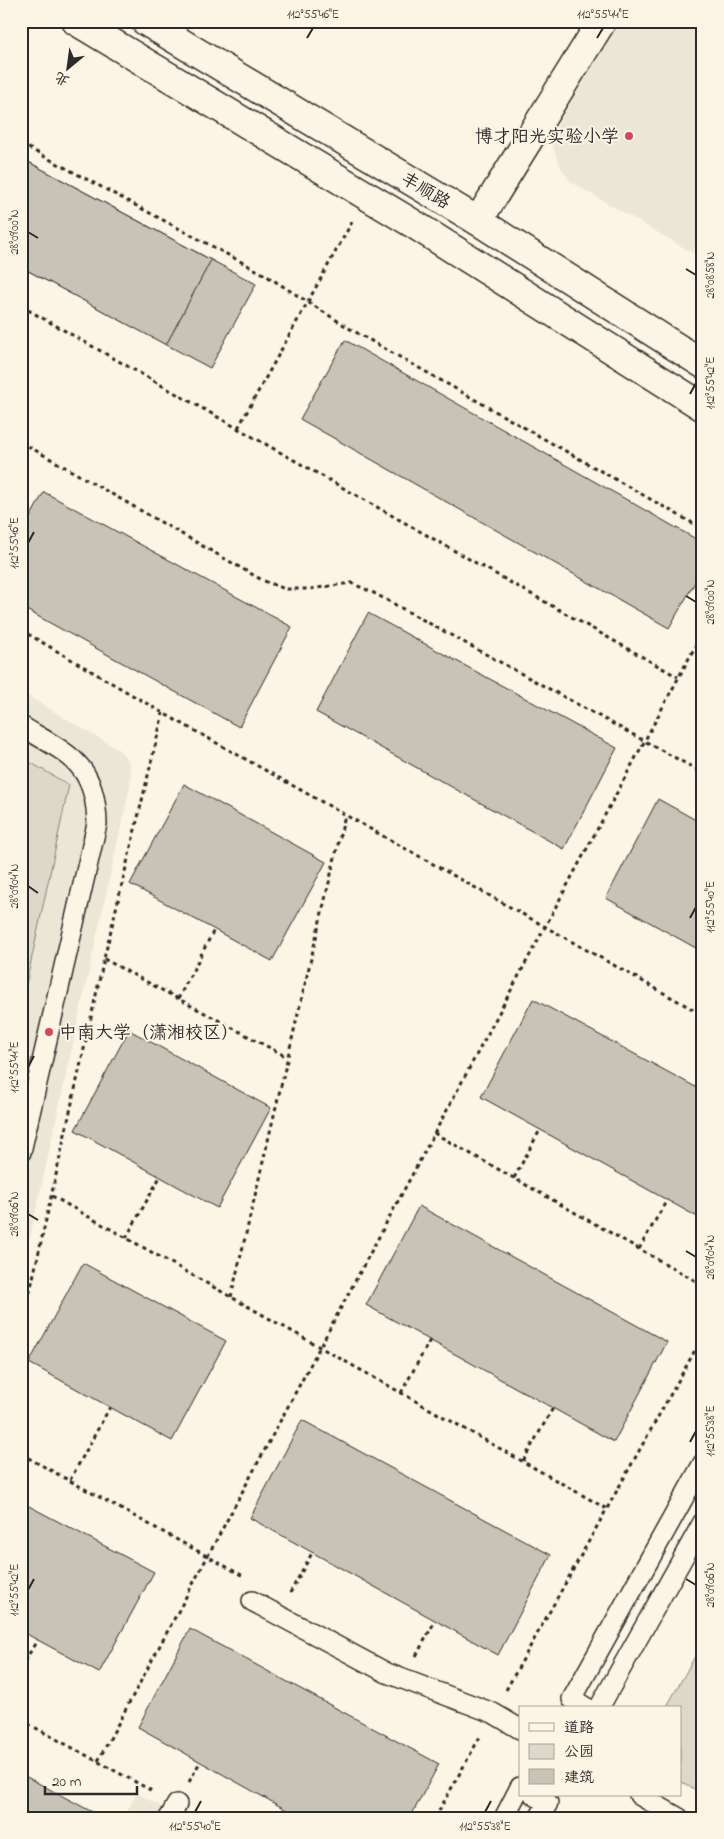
<svg xmlns="http://www.w3.org/2000/svg" width="724" height="1839" font-family="'Indie Flower','LXGW WenKai TC',sans-serif">
<style>
.built{fill:#ece6d7}
.green{fill:#ded8ca;stroke:#84827a}
.building{fill:#c8c3b7;stroke:#2b2b2b}
.lines{fill:none;stroke-linecap:round;stroke-linejoin:round}
.lane-casing{stroke:#2b2b2b;stroke-width:22}
.street-casing{stroke:#2b2b2b;stroke-width:31}
.secondary-casing{stroke:#2b2b2b;stroke-width:31}
.path{stroke:#2b2b2b;stroke-width:3;stroke-dasharray:4 4;stroke-linecap:butt}
.lane{stroke:#fcf5e5;stroke-width:19}
.street{stroke:#fcf5e5;stroke-width:28}
.secondary{stroke:#fcf5e5;stroke-width:28}
.ticks{fill:none;stroke:#2b2b2b;stroke-width:2}
.poi-dot{fill:#d1495b;stroke:#fcf5e5;stroke-width:2}
.labels{text-anchor:middle;stroke-width:4;stroke-linejoin:round;paint-order:stroke}
.poi-label{font-size:18px;fill:#2b2b2b;stroke:#fcf5e5;text-anchor:end}
.street-label{font-size:18px;fill:#2b2b2b;stroke:#fcf5e5}
.neatline{fill:none;stroke:#2b2b2b;stroke-width:2}
.ticks-label{font-size:12px;text-anchor:middle;fill:#2b2b2b}
</style>
<rect width="100%" height="100%" fill="#fcf5e5"/>
<filter id="ink" filterUnits="userSpaceOnUse"><feTurbulence type="fractalNoise" baseFrequency=".02" numOctaves="2"/><feDisplacementMap in="SourceGraphic" scale="10" xChannelSelector="R" yChannelSelector="G"/><feConvolveMatrix kernelMatrix="1 2 1 2 8 2 1 2 1" color-interpolation-filters="sRGB"/></filter>
<g filter="url(#ink)">
<g class="built">
<polygon points="620,21 703,21 703,259 571,182 560,166 553,147 558,124"/>
<polygon points="21,692 119,750 128,760 131,772 130,786 21,1278"/>
<polygon points="137,1793 182,1818 123,1818"/>
</g>
<g class="green">
<polygon points="21,757 69,785 21,1008"/>
<polygon points="703,1642 703,1794 680,1781 680,1708 666,1708"/>
</g>
<g class="building">
<polygon points="21,158 256,284 210,368 21,267"/>
<polygon points="21,158 211,260 166,345 21,267"/>
<polygon points="345,340 703,543 703,568 669,628 300,419"/>
<polygon points="44,492 292,627 239,727 21,607 21,534"/>
<polygon points="368,613 617,748 564,849 316,712"/>
<polygon points="184,784 326,862 272,961 130,884"/>
<polygon points="658,799 703,824 703,952 606,898"/>
<polygon points="533,999 703,1091 703,1220 481,1097"/>
<polygon points="129,1030 271,1108 217,1208 75,1130"/>
<polygon points="419,1206 667,1342 614,1442 366,1305"/>
<polygon points="83,1263 226,1341 172,1441 29,1363"/>
<polygon points="302,1420 551,1555 498,1655 250,1518"/>
<polygon points="25,1504 154,1572 99,1673 21,1631 21,1512"/>
<polygon points="190,1629 439,1764 410,1818 301,1818 138,1727"/>
<polygon points="21,1774 98,1815 96,1818 21,1818"/>
</g>
<g class="lines">
<defs>
<g id="lane">
<path d="M21 726C68 754 96 763 97 824L21 1152"/>
<polyline points="252,1601 387,1673 493,1713 520,1729"/>
<polyline points="587,1708 572,1699 703,1463"/>
<polyline points="599,1708 703,1522"/>
<polyline points="534,1795 548,1803 539,1818"/>
<polyline points="639,1795 679,1818"/>
<polyline points="169,1818 177,1804"/>
<polyline points="504,1818 520,1787"/>
</g>
<polyline id="street" points="478,221 602,21"/>
<g id="secondary">
<polyline points="76,21 412,223 703,407"/>
<polyline points="145,21 478,221 703,364"/>
</g>
</defs>
<use href="#lane" class="lane-casing"/>
<use href="#street" class="street-casing"/>
<use href="#secondary" class="secondary-casing"/>
<g class="path">
<polyline points="21,144 262,273 352,330 703,529"/>
<polyline points="21,306 678,677"/>
<polyline points="238,428 352,222"/>
<polyline points="21,442 262,580 285,589 310,589 351,583 372,592 703,773"/>
<polyline points="21,630 163,713 703,1015"/>
<polyline points="104,959 287,1057"/>
<polyline points="178,999 214,930"/>
<polyline points="434,1133 703,1285"/>
<polyline points="514,1178 540,1130"/>
<polyline points="52,1196 607,1509"/>
<polyline points="126,1238 160,1177"/>
<polyline points="639,1249 667,1200"/>
<polyline points="231,1297 345,815"/>
<polyline points="21,1332 104,959 163,713"/>
<polyline points="401,1393 430,1340"/>
<polyline points="21,1454 245,1577"/>
<polyline points="523,1461 553,1408"/>
<polyline points="70,1480 110,1407"/>
<polyline points="290,1593 312,1553"/>
<polyline points="416,1656 435,1621"/>
<polyline points="21,1668 37,1640"/>
<polyline points="506,1690 703,1336"/>
<polyline points="21,1720 154,1792"/>
<polyline points="98,1761 703,632"/>
<polyline points="189,1782 200,1762"/>
<polyline points="435,1818 481,1735"/>
</g>
<use href="#lane" class="lane"/>
<use href="#street" class="street"/>
<use href="#secondary" class="secondary"/>
</g>
</g>
<path class="ticks" d="M307 38 313 28M597 38 603 28M28 232 38 238M686 269 696 275M690 394 696 383M28 543 34 532M686 596 696 602M28 886 38 893M690 918 696 907M28 1067 34 1056M28 1214 38 1220M686 1251 696 1257M690 1442 696 1431M686 1579 696 1585M28 1590 34 1579M195 1812 201 1801M485 1812 491 1801"/>
<g class="poi-dot">
<circle cx="629" cy="136" r="5"/>
<circle cx="49" cy="1032" r="5"/>
</g>
<g class="labels">
<g class="poi-label">
<text x="619" y="142">博才阳光实验小学</text>
<text x="59" y="1038" text-anchor="start">中南大学（潇湘校区）</text>
</g>
<g class="street-label">
<text transform="translate(426 190) rotate(31)" y="6">丰顺路</text>
</g>
</g>
<rect width="724" height="1839" fill="none" stroke="#fcf5e5" stroke-width="55"/>
<rect x="519" y="1706" width="162" height="90" fill="#fcf5e5" stroke="#a8a49b"/>
<rect x="529" y="1723" width="25" height="8" fill="#fcf5e5" stroke="#a8a49b"/>
<text x="564" y="1732" font-size="15" fill="#2b2b2b">道路</text>
<rect x="529" y="1744" width="25" height="15" fill="#ded8ca" stroke="#a8a49b"/>
<text x="564" y="1756" font-size="15" fill="#2b2b2b">公园</text>
<rect x="529" y="1769" width="25" height="15" fill="#c8c3b7" stroke="#a8a49b"/>
<text x="564" y="1782" font-size="15" fill="#2b2b2b">建筑</text>
<g transform="translate(68 68) rotate(209)" stroke="#fcf5e5" stroke-width="4" paint-order="stroke">
<path d="M0-4L9 19L0 12L-9 19Z" fill="#2b2b2b"/>
<text y="-8" font-size="14" font-weight="bold" text-anchor="middle" fill="#2b2b2b">北</text>
</g>
<path d="M45 1786v8h92v-8" fill="none" stroke="#2b2b2b" stroke-width="2.5"/>
<text x="52" y="1786" font-size="15" fill="#2b2b2b" stroke="#fcf5e5" stroke-width="4" paint-order="stroke">20 m</text>
<rect x="28" y="28" width="668" height="1784" class="neatline"/>
<g class="ticks-label">
<text x="313" y="18">112°55'46"E</text>
<text x="603" y="18">112°55'44"E</text>
<text transform="translate(14 232) rotate(-90)" y="4">28°09'00"N</text>
<text transform="translate(710 275) rotate(-90)" y="4">28°08'58"N</text>
<text transform="translate(710 383) rotate(-90)" y="4">112°55'42"E</text>
<text transform="translate(14 543) rotate(-90)" y="4">112°55'46"E</text>
<text transform="translate(710 602) rotate(-90)" y="4">28°09'00"N</text>
<text transform="translate(14 886) rotate(-90)" y="4">28°09'04"N</text>
<text transform="translate(710 907) rotate(-90)" y="4">112°55'40"E</text>
<text transform="translate(14 1067) rotate(-90)" y="4">112°55'44"E</text>
<text transform="translate(14 1214) rotate(-90)" y="4">28°09'06"N</text>
<text transform="translate(710 1257) rotate(-90)" y="4">28°09'04"N</text>
<text transform="translate(710 1431) rotate(-90)" y="4">112°55'38"E</text>
<text transform="translate(710 1585) rotate(-90)" y="4">28°09'06"N</text>
<text transform="translate(14 1590) rotate(-90)" y="4">112°55'42"E</text>
<text x="195" y="1830">112°55'40"E</text>
<text x="485" y="1830">112°55'38"E</text>
</g>
</svg>
